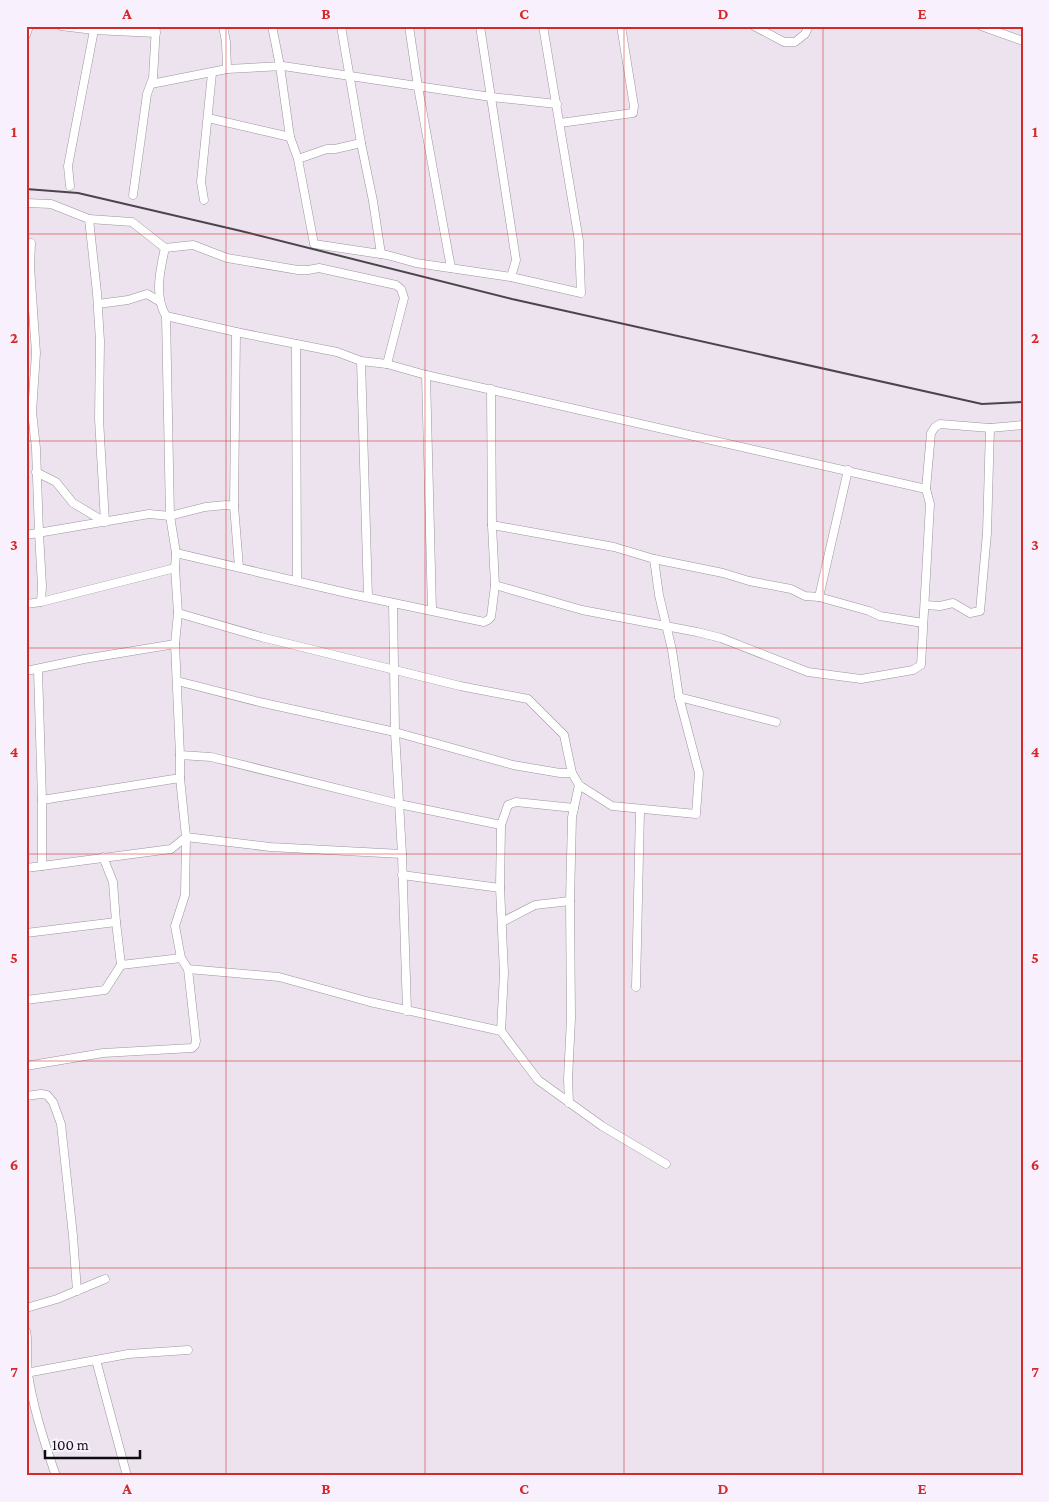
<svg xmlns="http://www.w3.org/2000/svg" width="1049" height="1502" font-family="'Crimson Pro',serif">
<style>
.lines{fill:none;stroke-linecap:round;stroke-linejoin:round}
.street-casing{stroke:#9c939f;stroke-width:9}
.street{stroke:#fff;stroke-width:8}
.rail{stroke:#4a454b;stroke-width:2}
.grid{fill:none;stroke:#d62828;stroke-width:1;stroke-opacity:0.55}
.neatline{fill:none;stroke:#d62828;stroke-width:2}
.grid-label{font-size:16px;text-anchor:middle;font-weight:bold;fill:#d62828}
</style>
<rect width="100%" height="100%" fill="#ece3ef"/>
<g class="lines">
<defs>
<g id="street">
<polyline points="61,26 94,30 156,33"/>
<polyline points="223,26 226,42 227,69"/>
<polyline points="272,26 280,66 290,137 298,159 314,244 387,255 416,263 511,277 581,293 579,241 543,26"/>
<polyline points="341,26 361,143 373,201 381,254"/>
<polyline points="409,26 418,87 451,268"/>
<polyline points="480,26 516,260 511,277"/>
<polyline points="754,26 784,42 795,42 805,34 809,26"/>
<polyline points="981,26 1023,41"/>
<polyline points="26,35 29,26"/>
<polyline points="151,84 227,69 283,66 491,97 557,104"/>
<polyline points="208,118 290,137"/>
<polyline points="560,123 633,113 634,106 621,26"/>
<polyline points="298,159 327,149 335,149 361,143"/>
<polyline points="70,186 68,166 94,30"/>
<polyline points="133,195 147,94 153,78 156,26"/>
<polyline points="204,200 201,182 212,73"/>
<polyline points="26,203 51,204 89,219 97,293 100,341 99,419 105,522 73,503 56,482 36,472"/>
<polyline points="89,219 132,222 165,248 193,245 227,258 298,270 308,270 319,268 396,285 401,289 404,298 387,364"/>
<path d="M165 248C160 270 154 296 166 316L170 516 176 553 351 594 484 622 488 620 491 617 495 585 492 525 491 389"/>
<polyline points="98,304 128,300 147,294 159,301"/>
<polyline points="166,316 236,332 337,352 361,361 387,364 426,375 926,489"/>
<polyline points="296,344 297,581"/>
<polyline points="361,361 368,597"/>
<polyline points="426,375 432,610"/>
<polyline points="234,506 236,332"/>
<polyline points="492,525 614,547 654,559 723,573 749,581 791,589 805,596 819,597 869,611 880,616 923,623"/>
<polyline points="26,535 149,514 170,516 205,507 226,505 234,506 239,567"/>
<polyline points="176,553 175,568 178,613 175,644 180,755"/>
<polyline points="495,585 582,610 697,632 721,638 808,672 861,679 913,670 921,665 930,504 926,489 931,433 935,427 940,424 990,428 1023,425"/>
<polyline points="819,597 848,470"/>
<polyline points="41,602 175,568"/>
<polyline points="393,603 395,732 402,854 407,1011"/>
<polyline points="26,604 41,602 42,586 39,533 36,448 32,412 36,353 30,267 31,243"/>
<polyline points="925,605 940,606 953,603 970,613 980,611 987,533 990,428"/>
<polyline points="178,613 261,637 395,670 460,686 528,699 564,735 572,773"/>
<polyline points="26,671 84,659 175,644"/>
<polyline points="177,681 259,702 395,732 513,765 560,773 572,773 579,785 612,806 696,814 699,773 679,697 672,650 659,595 654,559"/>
<polyline points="679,697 776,722"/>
<polyline points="180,778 186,837 185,895 175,926 181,958"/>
<polyline points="42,800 180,778 180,755 211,757 399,804 501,825"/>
<polyline points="103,857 113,882 116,922"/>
<polyline points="42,866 171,849 186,837 270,847 402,854"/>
<polyline points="26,868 42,866 42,800 38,670"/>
<polyline points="402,875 500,888"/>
<polyline points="502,922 535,905 570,901"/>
<polyline points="26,933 116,922 121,965 181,958 188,969 196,1041 195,1045 192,1048 103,1053 26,1066"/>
<polyline points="188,969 279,977 370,1002 501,1031 538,1080 602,1126 666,1164"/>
<polyline points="636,987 640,810"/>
<polyline points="26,1000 105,990 121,965"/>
<polyline points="501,1031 504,973 500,888 501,825 508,805 516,802 574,808"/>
<polyline points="26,1096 41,1094 47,1095 53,1102 61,1124 73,1236 77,1291"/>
<polyline points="569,1103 568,1079 571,1018 570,901 572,817 579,785"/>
<polyline points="26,1308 57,1299 105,1279"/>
<path d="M26 1331C29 1345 26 1360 28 1374 33 1407 45 1445 56 1476"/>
<polyline points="96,1360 127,1476"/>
<polyline points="26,1373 128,1354 188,1350"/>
</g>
</defs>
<use href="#street" class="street-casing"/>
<use href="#street" class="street"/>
<polyline class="rail" points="26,189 78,193 241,231 512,299 982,404 1023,402"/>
</g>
<path class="grid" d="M226 26V1476M425 26V1476M624 26V1476M823 26V1476M26 234H1023M26 441H1023M26 648H1023M26 854H1023M26 1061H1023M26 1268H1023"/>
<rect width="1049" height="1502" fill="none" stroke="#f9f0fd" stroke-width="55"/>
<path d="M45 1450v8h95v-8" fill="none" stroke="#0f0c10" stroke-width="2.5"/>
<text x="52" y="1450" font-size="15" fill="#0f0c10" stroke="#f9f0fd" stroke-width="4" paint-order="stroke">100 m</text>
<rect x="28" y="28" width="994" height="1446" class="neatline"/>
<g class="grid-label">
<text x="127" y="19">A</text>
<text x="326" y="19">B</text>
<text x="524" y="19">C</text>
<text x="723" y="19">D</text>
<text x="922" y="19">E</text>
<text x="14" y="137">1</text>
<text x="1035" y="137">1</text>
<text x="14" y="343">2</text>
<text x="1035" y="343">2</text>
<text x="14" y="550">3</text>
<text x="1035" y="550">3</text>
<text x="14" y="757">4</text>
<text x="1035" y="757">4</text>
<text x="14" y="963">5</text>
<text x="1035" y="963">5</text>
<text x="14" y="1170">6</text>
<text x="1035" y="1170">6</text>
<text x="14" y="1377">7</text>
<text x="1035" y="1377">7</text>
<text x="127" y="1494">A</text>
<text x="326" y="1494">B</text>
<text x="524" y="1494">C</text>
<text x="723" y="1494">D</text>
<text x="922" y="1494">E</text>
</g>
</svg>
